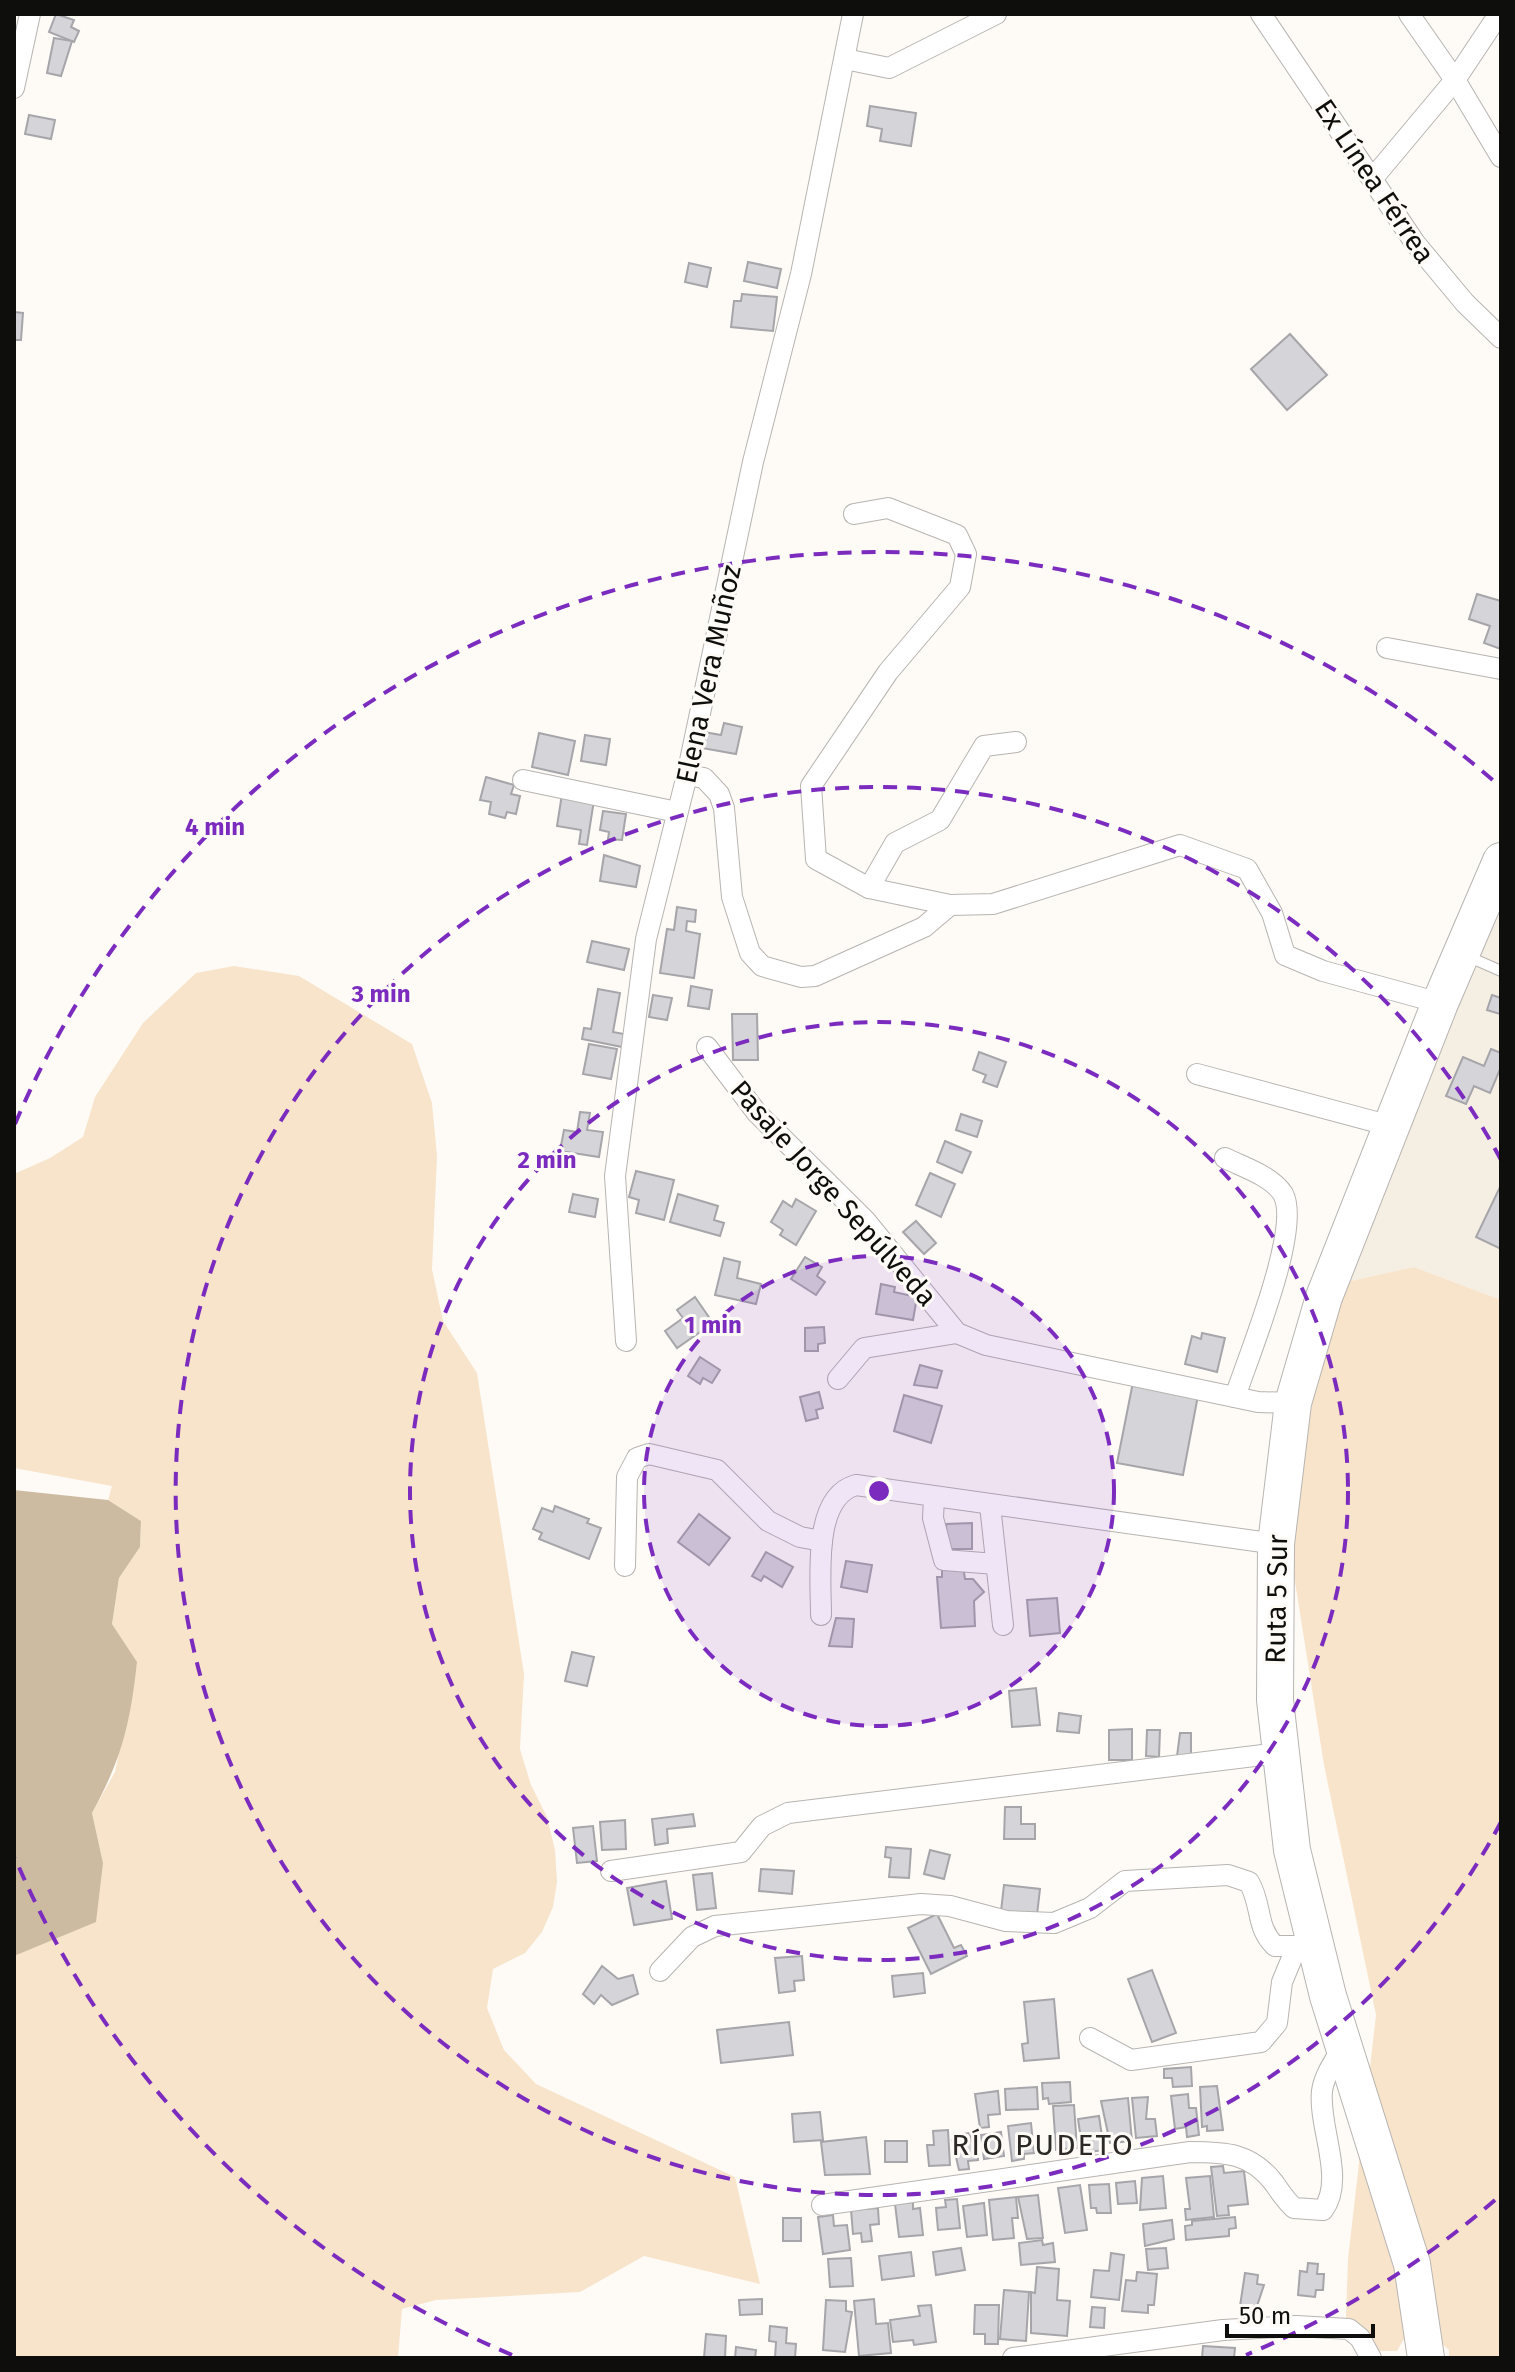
<svg xmlns="http://www.w3.org/2000/svg" width="1515" height="2372" font-family="'Fira Sans',sans-serif">
<style>
.built{fill:#f5eee3}
.green{fill:#f7e4cb}
.water{fill:#cdbba1}
.building{fill:#d5d4d8;stroke:#a6a5a9;stroke-width:2}
.lines{fill:none;stroke-linecap:round;stroke-linejoin:round}
.lane-casing{stroke:#b7b4b1;stroke-width:12}
.street-casing{stroke:#b7b4b1;stroke-width:22}
.highway-casing{stroke:#b7b4b1;stroke-width:38}
.lane{stroke:#fff;stroke-width:10}
.street{stroke:#fff;stroke-width:20}
.highway{stroke:#fff;stroke-width:36}
.ring{fill:none;stroke:#7b2cbf;stroke-width:4;stroke-dasharray:14 10}
.labels{text-anchor:middle;stroke-width:6;stroke-linejoin:round;paint-order:stroke}
.street-label{font-size:28px;fill:#0e0e0c;stroke:#fefbf7}
.neighbourhood-label{font-size:30px;letter-spacing:2px;fill:#2b2926;stroke:#fefbf7}
.centre{fill:#7b2cbf;stroke:#fefbf7;stroke-width:4}
.ring-label{font-size:24px;text-anchor:middle;font-weight:bold;fill:#7b2cbf;stroke:#fefbf7;stroke-width:6;stroke-linejoin:round;paint-order:stroke}
</style>
<rect width="100%" height="100%" fill="#fefbf7"/>
<polygon class="built" points="1501,895 1501,1300 1414,1267 1346,1282"/>
<g class="green">
<polygon points="234,966 299,976 412,1044 432,1103 437,1156 432,1269 443,1321 477,1373 524,1674 520,1749 531,1785 547,1817 555,1850 557,1882 553,1907 542,1932 525,1953 493,1969 487,2008 504,2050 536,2084 735,2177 760,2284 644,2256 580,2292 436,2300 402,2309 398,2358 14,2358 14,1956 43,1942 103,1863 92,1813 115,1772 137,1663 112,1624 119,1578 140,1547 141,1521 108,1500 112,1486 14,1468 14,1174 50,1158 83,1137 95,1097 143,1023 196,973"/>
<polygon points="1414,1267 1501,1300 1501,2358 1449,2358 1449,2350 1415,2320 1397,2351 1362,2351 1346,2317 1348,2259 1376,2015 1324,1765 1290,1550 1298,1444 1346,1282"/>
</g>
<path class="water" d="M14 1490 108 1500 141 1521 140 1547 119 1578 112 1624 137 1662C130 1725 122 1758 92 1813L103 1863 96 1922 14 1956Z"/>
<g class="building">
<polygon points="56,14 74,20 71,27 79,31 74,42 49,32"/>
<polygon points="54,38 72,41 61,76 47,73"/>
<polygon points="870,106 916,113 911,146 880,141 882,129 867,126"/>
<polygon points="29,115 55,120 51,139 25,134"/>
<polygon points="748,262 781,269 777,288 744,281"/>
<polygon points="689,263 711,268 707,287 685,282"/>
<polygon points="742,294 777,297 773,331 731,327 734,301 741,301"/>
<polygon points="14,312 23,313 21,340 14,340"/>
<polygon points="1290,334 1327,375 1287,410 1251,369"/>
<polygon points="1477,594 1501,601 1501,649 1484,643 1490,626 1469,619"/>
<polygon points="724,723 742,727 736,754 702,748 704,732 721,735"/>
<polygon points="539,733 575,741 568,775 532,767"/>
<polygon points="585,735 610,739 606,765 581,761"/>
<polygon points="486,777 514,785 511,794 520,796 516,814 507,812 505,818 489,814 491,802 480,800"/>
<polygon points="562,794 594,800 587,845 579,844 581,830 557,826"/>
<polygon points="603,811 626,814 622,840 608,839 609,832 600,830"/>
<polygon points="604,855 640,866 636,887 600,881"/>
<polygon points="677,907 696,910 695,922 687,921 686,931 700,934 694,978 660,973 667,929 674,930"/>
<polygon points="592,941 629,949 624,970 587,962"/>
<polygon points="691,986 712,990 709,1009 688,1006"/>
<polygon points="598,989 620,993 613,1032 624,1034 622,1047 582,1039 584,1028 591,1029"/>
<polygon points="653,995 672,998 667,1020 649,1017"/>
<polygon points="1492,995 1501,998 1500,1014 1487,1010"/>
<polygon points="732,1014 757,1014 758,1060 733,1060"/>
<polygon points="589,1044 617,1049 611,1079 583,1074"/>
<polygon points="1491,1049 1501,1053 1501,1067 1490,1093 1474,1086 1466,1104 1446,1096 1463,1057 1484,1066"/>
<polygon points="979,1052 1006,1062 997,1087 983,1082 986,1075 973,1070"/>
<polygon points="580,1112 590,1113 587,1130 603,1132 599,1157 560,1151 564,1130 577,1132"/>
<polygon points="961,1114 982,1121 977,1137 956,1130"/>
<polygon points="945,1141 971,1152 962,1173 937,1162"/>
<polygon points="636,1171 674,1180 664,1220 636,1213 639,1200 629,1197"/>
<polygon points="930,1173 955,1184 941,1217 916,1205"/>
<polygon points="1501,1185 1501,1249 1476,1237"/>
<polygon points="573,1194 598,1199 595,1217 569,1212"/>
<polygon points="678,1194 718,1206 714,1220 724,1223 720,1236 670,1222"/>
<polygon points="796,1199 816,1211 796,1245 780,1235 783,1230 771,1222 783,1201 792,1207"/>
<polygon points="916,1221 936,1243 924,1254 903,1232"/>
<polygon points="805,1257 822,1267 817,1276 825,1282 816,1295 791,1279"/>
<polygon points="724,1258 740,1262 737,1278 761,1284 756,1304 715,1295"/>
<polygon points="881,1284 895,1287 894,1292 917,1297 913,1320 876,1314"/>
<polygon points="695,1297 713,1323 677,1348 665,1331 683,1318 677,1310"/>
<polygon points="824,1327 825,1343 818,1344 818,1351 805,1351 805,1328"/>
<polygon points="1202,1333 1225,1338 1217,1372 1185,1364 1192,1336 1201,1339"/>
<polygon points="700,1357 720,1370 712,1383 703,1378 700,1384 688,1376"/>
<polygon points="920,1365 942,1371 937,1388 914,1385"/>
<polygon points="1134,1377 1199,1390 1183,1475 1117,1463"/>
<polygon points="819,1392 823,1408 816,1410 818,1418 806,1421 800,1397"/>
<polygon points="904,1395 942,1406 931,1443 894,1431"/>
<polygon points="555,1506 589,1519 587,1523 601,1528 589,1559 539,1539 542,1533 533,1529 542,1508 553,1512"/>
<polygon points="699,1514 730,1538 709,1565 678,1542"/>
<polygon points="972,1523 972,1549 947,1549 946,1524"/>
<polygon points="766,1552 793,1567 782,1587 764,1576 761,1581 752,1576"/>
<polygon points="846,1561 872,1565 867,1592 841,1587"/>
<polygon points="963,1566 965,1579 973,1579 984,1592 974,1601 975,1626 941,1628 937,1577 942,1577 942,1567"/>
<polygon points="1057,1598 1060,1633 1030,1636 1027,1600"/>
<polygon points="836,1618 854,1619 852,1647 829,1646"/>
<polygon points="572,1652 594,1657 587,1686 565,1681"/>
<polygon points="1036,1688 1040,1725 1012,1727 1009,1691"/>
<polygon points="1059,1713 1081,1716 1079,1733 1057,1731"/>
<polygon points="1132,1729 1132,1760 1109,1760 1109,1730"/>
<polygon points="1147,1730 1160,1730 1159,1757 1146,1756"/>
<polygon points="1180,1733 1191,1733 1191,1756 1177,1756"/>
<polygon points="1005,1807 1021,1807 1021,1824 1035,1824 1035,1839 1004,1839"/>
<polygon points="693,1814 695,1826 667,1829 668,1843 655,1845 652,1819"/>
<polygon points="625,1820 626,1849 602,1850 600,1822"/>
<polygon points="593,1826 597,1861 577,1863 573,1828"/>
<polygon points="886,1847 911,1849 909,1878 889,1877 891,1858 885,1857"/>
<polygon points="930,1850 950,1855 944,1879 924,1874"/>
<polygon points="761,1869 794,1871 792,1894 759,1891"/>
<polygon points="712,1873 716,1908 697,1910 693,1875"/>
<polygon points="666,1881 672,1919 634,1925 627,1888"/>
<polygon points="1004,1885 1040,1889 1037,1915 1001,1911"/>
<polygon points="937,1914 954,1948 961,1945 967,1956 931,1974 908,1928"/>
<polygon points="802,1956 804,1980 794,1981 795,1991 779,1993 775,1958"/>
<polygon points="602,1966 618,1979 633,1975 638,1994 612,2005 601,1995 594,2004 583,1994"/>
<polygon points="1152,1970 1176,2033 1152,2042 1128,1979"/>
<polygon points="923,1973 925,1993 894,1997 892,1976"/>
<polygon points="1054,1999 1059,2058 1024,2061 1022,2044 1028,2043 1024,2002"/>
<polygon points="789,2022 793,2055 721,2063 717,2030"/>
<polygon points="1191,2067 1192,2086 1173,2087 1172,2078 1164,2078 1164,2069"/>
<polygon points="1070,2082 1071,2102 1049,2104 1048,2098 1043,2099 1042,2083"/>
<polygon points="1217,2086 1223,2130 1207,2131 1207,2126 1202,2127 1200,2087"/>
<polygon points="1037,2087 1038,2109 1006,2110 1005,2089"/>
<polygon points="998,2091 1000,2114 988,2115 989,2127 980,2128 975,2094"/>
<polygon points="1188,2094 1189,2108 1196,2108 1199,2135 1187,2137 1186,2127 1175,2129 1171,2096"/>
<polygon points="1148,2097 1146,2119 1155,2119 1157,2136 1136,2138 1132,2098"/>
<polygon points="1128,2098 1132,2141 1110,2143 1101,2101"/>
<polygon points="1074,2105 1077,2148 1056,2150 1053,2106"/>
<polygon points="820,2112 823,2140 794,2142 792,2114"/>
<polygon points="1099,2116 1104,2150 1083,2153 1078,2119"/>
<polygon points="1031,2123 1034,2153 1024,2154 1024,2159 1012,2161 1008,2126"/>
<polygon points="948,2130 950,2165 929,2166 927,2145 934,2145 933,2131"/>
<polygon points="1001,2132 1004,2156 984,2159 981,2135"/>
<polygon points="970,2133 971,2141 976,2140 978,2160 968,2161 969,2169 959,2170 952,2140 956,2140 956,2135"/>
<polygon points="866,2137 870,2174 825,2175 821,2142"/>
<rect x="885" y="2141" width="22" height="21"/>
<polygon points="1223,2166 1224,2173 1244,2171 1248,2204 1228,2206 1229,2215 1217,2216 1211,2167"/>
<polygon points="1163,2176 1166,2208 1140,2210 1142,2178"/>
<polygon points="1210,2176 1214,2217 1186,2220 1185,2209 1190,2209 1186,2178"/>
<polygon points="1135,2181 1137,2203 1118,2204 1116,2183"/>
<polygon points="1109,2184 1111,2213 1097,2213 1096,2208 1091,2208 1089,2185"/>
<polygon points="1080,2185 1087,2230 1065,2233 1058,2188"/>
<polygon points="1038,2195 1043,2238 1027,2239 1018,2197"/>
<polygon points="1016,2197 1018,2218 1012,2218 1014,2238 993,2240 989,2200"/>
<polygon points="957,2199 960,2228 938,2230 936,2208 946,2207 945,2200"/>
<polygon points="913,2202 913,2209 920,2208 923,2235 899,2237 895,2204"/>
<polygon points="984,2203 987,2235 967,2237 963,2206"/>
<polygon points="878,2208 879,2224 870,2225 872,2241 862,2242 861,2233 853,2234 851,2210"/>
<polygon points="833,2215 834,2226 847,2225 850,2250 823,2254 818,2217"/>
<polygon points="1235,2217 1236,2228 1229,2229 1229,2236 1186,2240 1185,2226 1192,2225 1192,2221"/>
<rect x="783" y="2218" width="18" height="23"/>
<polygon points="1172,2220 1174,2239 1145,2246 1143,2224"/>
<polygon points="1042,2240 1043,2245 1053,2243 1055,2262 1021,2265 1019,2243"/>
<polygon points="961,2248 965,2270 936,2275 933,2252"/>
<polygon points="1166,2248 1168,2268 1148,2270 1146,2249"/>
<polygon points="911,2252 914,2276 882,2280 879,2256"/>
<polygon points="1111,2253 1124,2255 1119,2300 1091,2297 1094,2270 1109,2271"/>
<polygon points="851,2258 853,2286 830,2287 828,2259"/>
<polygon points="1308,2263 1318,2264 1317,2274 1324,2274 1323,2290 1316,2290 1315,2297 1298,2295 1300,2271 1307,2272"/>
<polygon points="1037,2267 1059,2269 1057,2300 1070,2301 1067,2336 1031,2333 1031,2292 1035,2293"/>
<polygon points="1137,2272 1157,2274 1154,2305 1148,2305 1148,2313 1122,2311 1126,2280 1136,2281"/>
<polygon points="1245,2273 1258,2275 1257,2284 1264,2285 1256,2309 1240,2306"/>
<polygon points="1004,2290 1029,2292 1026,2341 1000,2339"/>
<polygon points="762,2299 762,2314 740,2315 739,2300"/>
<polygon points="874,2299 876,2324 888,2323 891,2353 859,2356 854,2301"/>
<polygon points="826,2300 846,2301 846,2311 852,2312 845,2352 823,2350"/>
<polygon points="931,2305 936,2342 914,2345 913,2340 893,2342 890,2320 920,2316 918,2306"/>
<polygon points="975,2305 999,2305 998,2344 985,2344 985,2334 974,2334"/>
<polygon points="1092,2307 1105,2308 1104,2328 1090,2327"/>
<polygon points="770,2326 787,2328 786,2343 796,2344 795,2358 775,2358 776,2342 769,2341"/>
<polygon points="706,2334 726,2336 725,2358 704,2358"/>
<polygon points="1203,2346 1235,2348 1234,2358 1202,2358"/>
<polygon points="736,2347 756,2350 755,2358 735,2358"/>
</g>
<g class="lines">
<defs>
<polyline id="lane" points="1467,956 1501,971"/>
<g id="street">
<polyline points="1261,14 1415,243 1465,303 1501,338"/>
<polyline points="1409,14 1455,80 1501,157"/>
<polyline points="845,59 889,68 996,14"/>
<polyline points="14,88 30,14"/>
<polyline points="1373,178 1455,80 1499,14"/>
<polyline points="854,514 888,508 957,535 966,554 960,587 888,672 811,786 816,859 869,888 950,905"/>
<polyline points="1387,648 1501,669"/>
<polyline points="687,775 704,778 719,794 724,808 732,897 750,953 762,966 801,977 815,976 924,927 950,905 993,904 1180,845 1247,869 1272,913 1285,955 1323,971 1440,1003"/>
<polyline points="523,780 677,812"/>
<polyline points="869,888 895,843 940,820 984,746 1016,742"/>
<polyline points="707,1047 757,1113 865,1220 957,1333 986,1345 1258,1402 1293,1403"/>
<polyline points="1197,1074 1391,1126"/>
<path d="M1225 1158C1243 1167 1272 1176 1283 1194 1302 1228 1248 1357 1235 1397"/>
<polyline points="626,1341 615,1176 646,939 687,775 753,462 801,274 853,14"/>
<polyline points="838,1379 864,1348 957,1333"/>
<polyline points="934,1498 933,1518 944,1560 996,1564"/>
<polyline points="990,1505 1003,1625"/>
<polyline points="625,1566 627,1477 637,1458 649,1454 717,1470 768,1521 800,1537 822,1541"/>
<path d="M821 1615C821 1578 812 1497 856 1485L1276 1544"/>
<polyline points="611,1871 741,1852 762,1826 788,1813 1279,1753"/>
<path d="M660 1971 692 1937 715 1926 921 1904 950 1906 1006 1921 1054 1923 1090 1908 1125 1881 1228 1875 1249 1882C1263 1907 1255 1926 1275 1946H1314"/>
<polyline points="1090,2038 1131,2060 1261,2042 1277,2023 1282,1982 1297,1946"/>
<path d="M822 2205 1190 2152C1226 2152 1251 2153 1274 2183 1281 2193 1285 2200 1294 2208L1323 2210C1346 2179 1318 2127 1322 2091 1324 2075 1336 2059 1344 2045"/>
<polyline points="1013,2358 1223,2330 1296,2326 1349,2329 1360,2338 1371,2358"/>
</g>
<polyline id="highway" points="1426,2358 1412,2264 1328,1996 1292,1850 1275,1700 1276,1544 1293,1403 1324,1297 1440,1003 1501,861"/>
</defs>
<use href="#lane" class="lane-casing"/>
<use href="#street" class="street-casing"/>
<use href="#highway" class="highway-casing"/>
<use href="#lane" class="lane"/>
<use href="#street" class="street"/>
<use href="#highway" class="highway"/>
</g>
<circle cx="879" cy="1491" r="235" fill="#7b2cbf" fill-opacity=".12"/>
<g class="ring">
<circle cx="879" cy="1491" r="235"/>
<circle cx="879" cy="1491" r="469"/>
<path d="M1501 1822A704 704 0 1 1 1501 1160"/>
<path d="M1495 2200A939 939 0 0 1 1246 2355M512 2355A939 939 0 0 1 15 1858M15 1124A939 939 0 0 1 1495 782"/>
</g>
<g class="labels">
<g class="street-label">
<text transform="translate(1375 181) rotate(56)" y="10">Ex Línea Férrea</text>
<text transform="translate(708 674) rotate(-78)" y="10">Elena Vera Muñoz</text>
<text transform="translate(834 1193) rotate(48)" y="10">Pasaje Jorge Sepúlveda</text>
<text transform="translate(1276 1599) rotate(-89)" y="10">Ruta 5 Sur</text>
</g>
<g class="neighbourhood-label">
<text x="1043" y="2155">RÍO PUDETO</text>
</g>
</g>
<circle cx="879" cy="1491" r="12" class="centre"/>
<g class="ring-label">
<text x="215" y="835">4 min</text>
<text x="381" y="1002">3 min</text>
<text x="547" y="1168">2 min</text>
<text x="713" y="1333">1 min</text>
</g>
<rect width="1515" height="2372" fill="none" stroke="#0e0e0c" stroke-width="32"/>
<path d="M1227 2324v12h146v-12" fill="none" stroke="#0e0e0c" stroke-width="4"/>
<text x="1239" y="2324" font-size="24" fill="#0e0e0c" stroke="#fefbf7" stroke-width="6" paint-order="stroke">50 m</text>
</svg>
